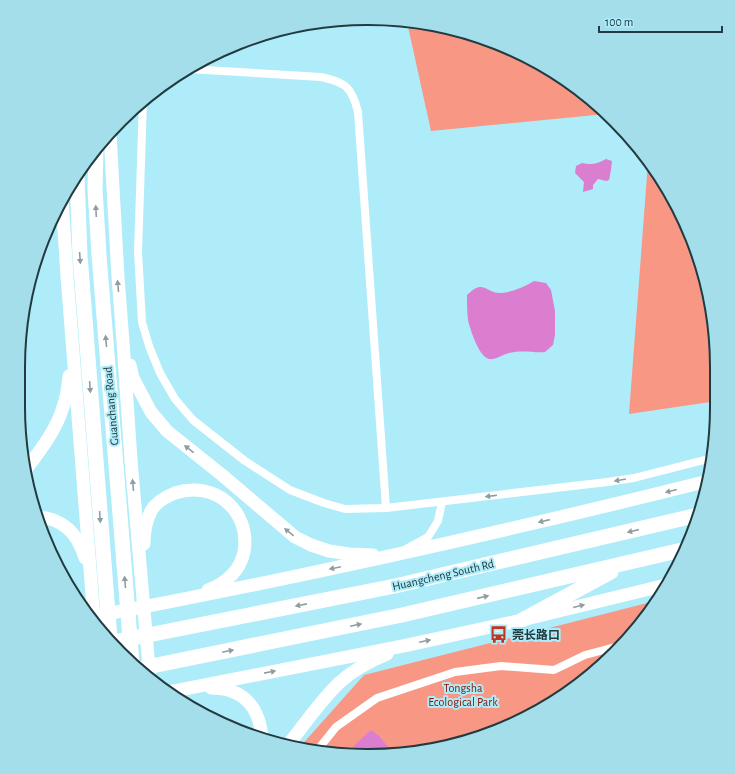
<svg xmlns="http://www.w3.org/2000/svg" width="735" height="774" font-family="'Alegreya Sans','Noto Sans SC',sans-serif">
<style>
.green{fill:#f99785}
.water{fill:#db7ed0}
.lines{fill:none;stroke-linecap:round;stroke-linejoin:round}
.street{stroke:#fff;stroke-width:8}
.primary{stroke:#fff;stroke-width:13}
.highway{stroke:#fff;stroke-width:15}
.oneway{fill:#909da0}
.labels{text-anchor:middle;stroke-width:4;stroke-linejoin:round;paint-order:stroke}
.street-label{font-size:12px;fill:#223b40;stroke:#aeecf9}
.poi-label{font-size:12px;font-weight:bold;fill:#223b40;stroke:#aeecf9;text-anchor:start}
.park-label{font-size:12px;fill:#831303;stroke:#aeecf9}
.rim{fill:none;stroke:#223b40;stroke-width:2}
</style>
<rect width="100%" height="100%" fill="#aeecf9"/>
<g class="green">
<polygon points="407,22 458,30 522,54 580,90 606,114 431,131"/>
<polygon points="648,162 670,193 699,255 714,322 717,401 629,414"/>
<polygon points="659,600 598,669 542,709 480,737 413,753 322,753 299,748 364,675"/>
</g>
<g class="water">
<path d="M606 159 612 161C612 163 610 177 609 180L606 181 598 179 593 185V189L583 192 584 182 575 173 576 166 582 163C592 165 597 164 606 159Z"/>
<path d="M534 281 546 283 551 290 555 311V335L553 345 545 352C532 353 519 349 506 354 500 356 495 360 489 359 479 357 470 329 468 320 467 312 467 303 467 295 484 278 485 293 501 293 513 292 524 287 534 281Z"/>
<polygon points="371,730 379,736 393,753 346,753"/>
</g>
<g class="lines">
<g class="street">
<path d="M188 69 321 77C346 82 352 88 358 112L386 508"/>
<polyline points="143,101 138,252 142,322 149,346 160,373 175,399 193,420 245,461 290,490 324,503 345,509 386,508 607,482 634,478 712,458"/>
<polyline points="406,549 428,537 438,521 442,502"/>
<polyline points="316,752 336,727 377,698 455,672 501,666 554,670 585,655 619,646"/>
</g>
<g class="primary">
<polyline points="110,134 118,277 123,342 131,460 150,679"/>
<polyline points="62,200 67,276 94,620"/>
<polyline points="130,365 133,378 151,412 167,431 222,475 295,537 311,545 329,551 349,554 373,555"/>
<path d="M24 472C39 452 56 431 63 407 67 397 68 386 69 376"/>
<path d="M38 517C63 518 78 534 85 558"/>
<path d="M144 544C144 533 146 521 151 511 156 502 165 497 175 493 215 480 251 511 244 552 240 571 226 583 208 590"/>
<path d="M91 617C298 578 504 532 708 481"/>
<path d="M211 688C243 688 260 707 262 739"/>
<polyline points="169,692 408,645 522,620 666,585"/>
<path d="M288 745C305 724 320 701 339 683 353 670 370 661 387 654"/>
</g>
<g class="highway">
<polyline points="96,149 95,189 99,255 132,663"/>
<polyline points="77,177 80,255 110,639"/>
<polyline points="522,620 611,572"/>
<polyline points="113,642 395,586 698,515"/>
<polyline points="137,669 402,615 686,549"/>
</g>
</g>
<defs><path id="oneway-solid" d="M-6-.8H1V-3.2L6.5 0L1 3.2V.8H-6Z"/></defs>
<g class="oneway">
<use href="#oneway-solid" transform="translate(96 211) rotate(-93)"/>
<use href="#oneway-solid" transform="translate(80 258) rotate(86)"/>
<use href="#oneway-solid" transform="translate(118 286) rotate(-95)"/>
<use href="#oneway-solid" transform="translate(106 341) rotate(-95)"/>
<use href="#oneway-solid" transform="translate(90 387) rotate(86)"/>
<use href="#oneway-solid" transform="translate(189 449) rotate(-142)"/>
<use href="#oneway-solid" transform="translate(620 480) rotate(170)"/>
<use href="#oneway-solid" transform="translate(133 485) rotate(-95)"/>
<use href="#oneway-solid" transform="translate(671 491) rotate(166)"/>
<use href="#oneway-solid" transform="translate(491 496) rotate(173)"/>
<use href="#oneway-solid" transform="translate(100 517) rotate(86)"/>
<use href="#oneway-solid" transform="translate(544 521) rotate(167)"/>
<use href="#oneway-solid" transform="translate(633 531) rotate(167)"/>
<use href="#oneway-solid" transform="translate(289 532) rotate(-141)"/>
<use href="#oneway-solid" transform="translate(335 568) rotate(168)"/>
<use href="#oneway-solid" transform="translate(125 582) rotate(-95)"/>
<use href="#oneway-solid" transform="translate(483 597) rotate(-13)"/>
<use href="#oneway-solid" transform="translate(301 605) rotate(169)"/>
<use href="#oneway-solid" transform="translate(579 606) rotate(-14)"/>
<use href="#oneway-solid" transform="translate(356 625) rotate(-12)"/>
<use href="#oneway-solid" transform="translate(425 641) rotate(-12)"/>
<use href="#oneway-solid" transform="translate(228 651) rotate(-12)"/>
<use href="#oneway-solid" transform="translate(270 672) rotate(-11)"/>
</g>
<defs>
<symbol id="bus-bare" viewBox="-9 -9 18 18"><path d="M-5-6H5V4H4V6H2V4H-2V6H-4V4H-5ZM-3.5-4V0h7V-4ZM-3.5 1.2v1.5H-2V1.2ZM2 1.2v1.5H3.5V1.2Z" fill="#c03420" stroke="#aeecf9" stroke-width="2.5" paint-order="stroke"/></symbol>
</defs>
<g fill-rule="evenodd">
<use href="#bus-bare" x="486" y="622" width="25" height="25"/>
</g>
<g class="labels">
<g class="street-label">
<text transform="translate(111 406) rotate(-95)" y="4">Guanchang Road</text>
<text transform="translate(443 575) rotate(-13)" y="4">Huangcheng South Rd</text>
</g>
<g class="poi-label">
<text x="512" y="639">莞长路口</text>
</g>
<g class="park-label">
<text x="463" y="692">Tongsha<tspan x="463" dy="14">Ecological Park</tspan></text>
</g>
</g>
<path d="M0 0H735V774H0ZM367 25H368A342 342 0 0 1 710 367V407A342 342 0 0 1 368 749H367A342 342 0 0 1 25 407V367A342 342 0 0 1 367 25Z" fill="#a3deea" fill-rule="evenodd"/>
<path class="rim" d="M367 25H368A342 342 0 0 1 710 367V407A342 342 0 0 1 368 749H367A342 342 0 0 1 25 407V367A342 342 0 0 1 367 25Z"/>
<path d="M599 26v6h123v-6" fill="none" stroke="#223b40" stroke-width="2"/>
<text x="605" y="26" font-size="12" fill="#223b40" stroke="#aeecf9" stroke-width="3" paint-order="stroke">100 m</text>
</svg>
